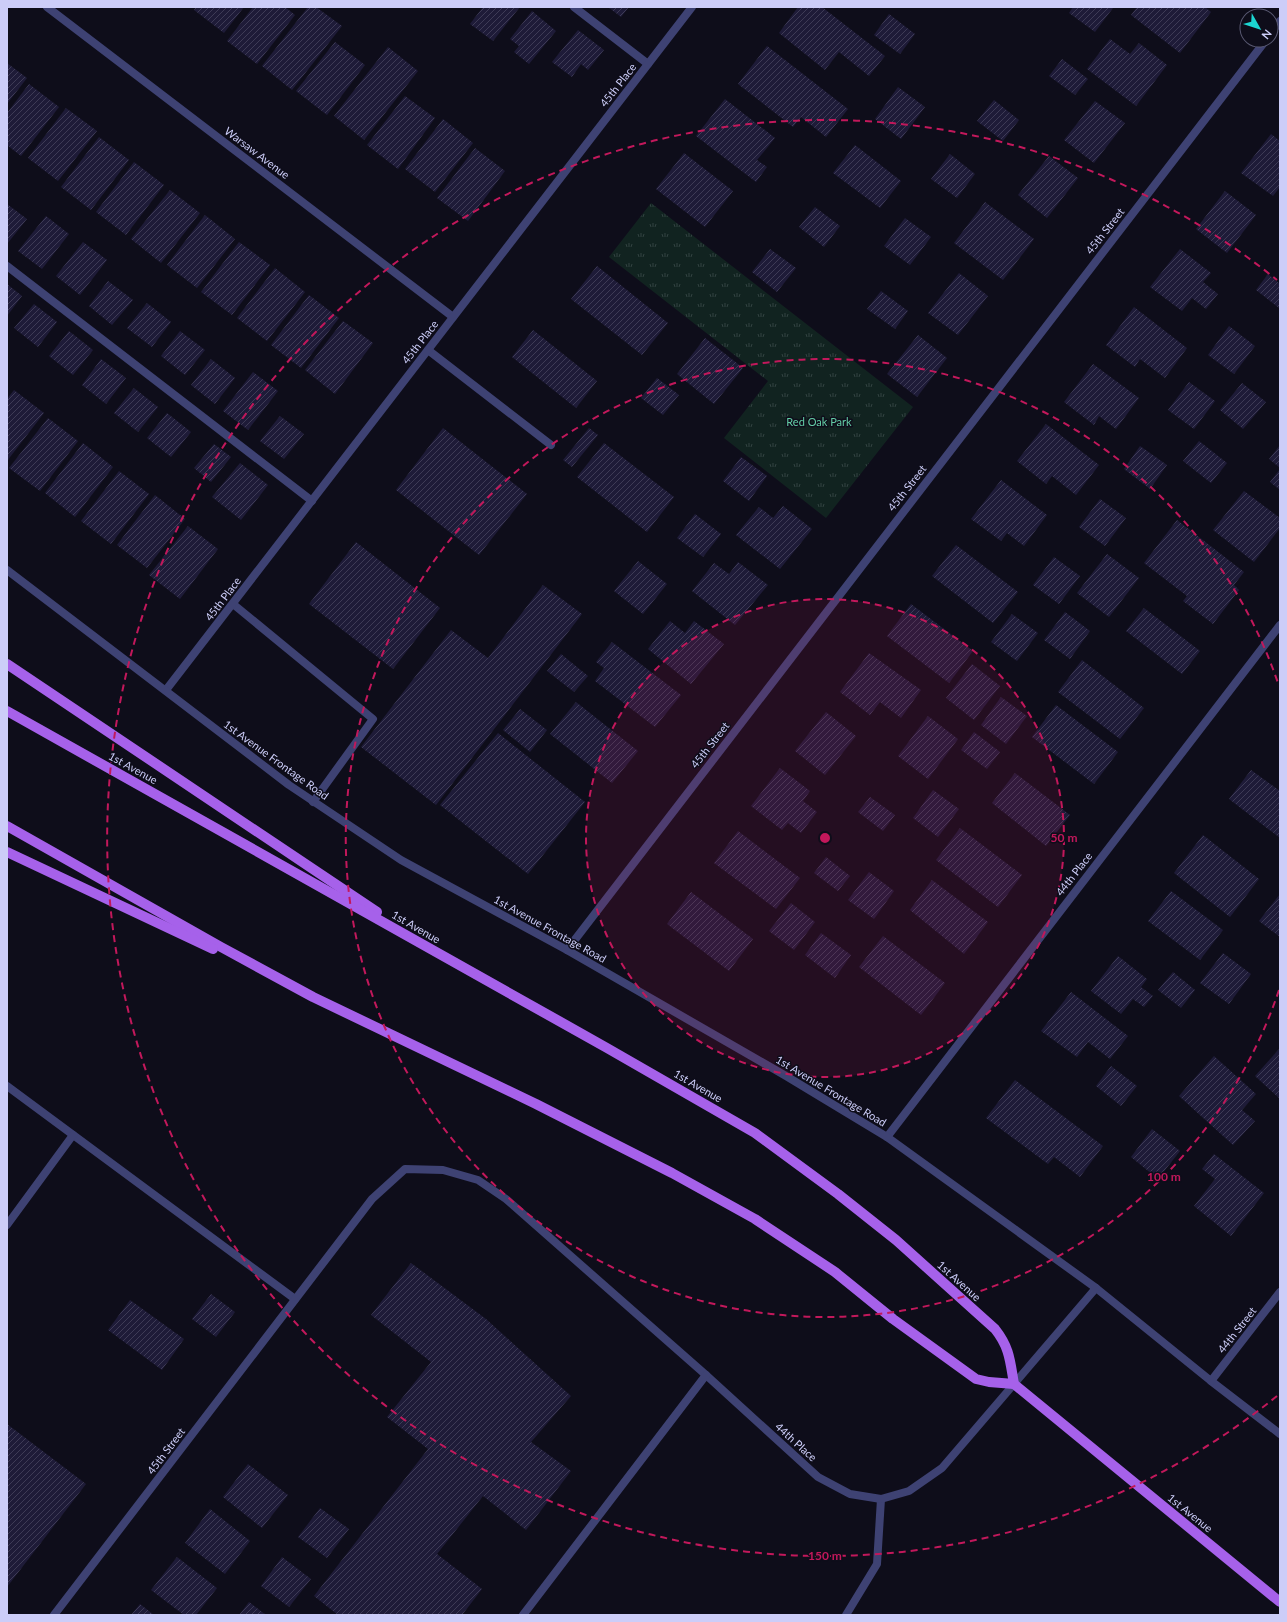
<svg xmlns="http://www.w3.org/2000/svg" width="1287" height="1622" font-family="Lato,sans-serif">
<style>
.park{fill:url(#park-tufts)}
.building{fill:url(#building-hatch)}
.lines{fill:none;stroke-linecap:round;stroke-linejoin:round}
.service{stroke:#3e4273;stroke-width:8}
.minor{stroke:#3e4273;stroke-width:8}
.tertiary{stroke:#3e4273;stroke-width:8}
.primary{stroke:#a661ea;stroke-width:10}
.ring{fill:none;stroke:#c2185b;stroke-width:2;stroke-dasharray:7 5}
.labels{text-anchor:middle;stroke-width:3;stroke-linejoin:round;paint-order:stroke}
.street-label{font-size:11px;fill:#cccdf8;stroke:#0e0d1a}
.park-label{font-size:11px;fill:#63cea6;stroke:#0e0d1a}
.centre{fill:#c2185b;stroke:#0e0d1a;stroke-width:2}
.ring-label{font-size:12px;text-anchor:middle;font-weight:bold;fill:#c2185b;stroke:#0e0d1a;stroke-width:3;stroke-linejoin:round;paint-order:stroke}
</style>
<defs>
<pattern id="park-tufts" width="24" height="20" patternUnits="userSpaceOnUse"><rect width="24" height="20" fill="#112320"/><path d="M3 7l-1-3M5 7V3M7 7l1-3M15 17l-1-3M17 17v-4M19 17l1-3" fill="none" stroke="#324241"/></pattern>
<pattern id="building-hatch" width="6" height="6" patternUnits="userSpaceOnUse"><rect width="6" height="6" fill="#1e1b38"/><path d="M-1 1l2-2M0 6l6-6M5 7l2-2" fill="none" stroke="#3e3b56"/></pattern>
</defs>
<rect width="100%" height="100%" fill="#0e0d1a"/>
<polygon class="park" points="651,203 913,407 826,518 724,438 768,381 609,257"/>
<g class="building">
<polygon points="196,7 244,7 224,33 194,10"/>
<polygon points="253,7 285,7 295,15 257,64 227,41"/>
<polygon points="308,7 316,7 342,26 292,90 262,66"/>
<polygon points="483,7 520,7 493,41 470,24"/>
<polygon points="608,7 629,7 621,17"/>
<polygon points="798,7 822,7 885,56 869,76 839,52 825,70 779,33"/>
<polygon points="1073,7 1112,7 1113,8 1095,32 1069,13"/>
<polygon points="1137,7 1205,7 1211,12 1180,53 1131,15"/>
<polygon points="532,11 556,31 529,64 514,52 519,46 510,39"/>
<polygon points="889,14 915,34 900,54 874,35"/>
<polygon points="578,30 604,50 588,70 581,64 572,77 552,62"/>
<polygon points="1110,39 1130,54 1139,43 1167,65 1136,106 1087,69"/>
<polygon points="335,42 365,65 327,115 296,91"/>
<polygon points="767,46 848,109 826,137 801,117 793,127 738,84"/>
<polygon points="388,47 418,71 364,140 334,116"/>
<polygon points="1062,59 1088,79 1075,95 1049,76"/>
<polygon points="7,63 27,78 7,104"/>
<polygon points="29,84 59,107 21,156 7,145 7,113"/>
<polygon points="898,87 925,107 901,139 875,119"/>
<polygon points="405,96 435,118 398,169 367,145"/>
<polygon points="725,99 775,138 757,160 767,167 756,182 696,136"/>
<polygon points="994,100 1019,120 1003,141 977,121"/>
<polygon points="1095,101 1125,123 1094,163 1064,140"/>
<polygon points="66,108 97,131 58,181 28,158"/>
<polygon points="443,119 473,143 435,192 405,169"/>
<polygon points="1271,134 1280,141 1280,187 1273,196 1241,173"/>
<polygon points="99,137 129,160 91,210 61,187"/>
<polygon points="855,145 901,181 880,208 833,173"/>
<polygon points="475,148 505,171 468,221 437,198"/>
<polygon points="684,153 733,191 705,227 656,189"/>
<polygon points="950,154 975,174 957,198 931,179"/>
<polygon points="1049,156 1078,178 1047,218 1018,195"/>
<polygon points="134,162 164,185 126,235 96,212"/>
<polygon points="170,190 200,213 161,263 131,239"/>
<polygon points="1225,191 1256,215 1227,253 1196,229"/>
<polygon points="985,202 1034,239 1003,280 954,243"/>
<polygon points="7,204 27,219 7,244"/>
<polygon points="815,207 840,226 824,247 799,227"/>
<polygon points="205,215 235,239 197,288 167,265"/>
<polygon points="46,216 69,234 42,269 18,251"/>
<polygon points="905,218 931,237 910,265 884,246"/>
<polygon points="83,242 107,260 80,295 56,276"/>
<polygon points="239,242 270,265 232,315 201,292"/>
<polygon points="770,249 796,268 777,292 752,272"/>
<polygon points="1180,249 1211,273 1203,282 1218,294 1206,309 1192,298 1182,311 1150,287"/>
<polygon points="597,266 668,323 642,355 571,299"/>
<polygon points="275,268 305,292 267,341 237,318"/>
<polygon points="959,273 988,296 958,335 928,313"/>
<polygon points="1268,274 1280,284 1280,307 1279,308 1256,290"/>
<polygon points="108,281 133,300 112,325 89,306"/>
<polygon points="7,284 22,296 7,316"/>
<polygon points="881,291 908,311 895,329 867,309"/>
<polygon points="309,295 339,318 301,368 271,345"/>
<polygon points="147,303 171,322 152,347 127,328"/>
<polygon points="34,304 57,322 38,347 14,328"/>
<polygon points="1134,307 1187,348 1165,378 1140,359 1135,367 1106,345"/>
<polygon points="343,321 373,343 335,394 305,370"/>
<polygon points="1229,326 1255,346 1234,374 1208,355"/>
<polygon points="533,330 597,381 576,408 512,357"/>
<polygon points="69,331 93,350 73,375 49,356"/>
<polygon points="180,331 205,350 185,375 161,356"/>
<polygon points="918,335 947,358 917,397 887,374"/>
<polygon points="705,338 743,368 714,404 677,374"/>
<polygon points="101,359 126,378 106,404 82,385"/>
<polygon points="211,359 235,378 215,404 191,385"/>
<polygon points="1093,364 1139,398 1116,429 1099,416 1094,425 1064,402"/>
<polygon points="253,372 278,391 248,430 223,411"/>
<polygon points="657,378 679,395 663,415 641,398"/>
<polygon points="1189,382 1215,401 1194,429 1168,410"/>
<polygon points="1242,383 1266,402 1243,429 1220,410"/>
<polygon points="134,388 158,407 138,432 114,413"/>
<polygon points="14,390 44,413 7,461 7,399"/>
<polygon points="167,413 191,432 171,457 147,438"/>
<polygon points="280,416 304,434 284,459 260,441"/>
<polygon points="48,418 78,441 40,491 9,468"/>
<polygon points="1046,424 1099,465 1076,495 1052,476 1046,484 1017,461"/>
<polygon points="443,428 527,494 479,555 396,490"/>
<polygon points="589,428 598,435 572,467 563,460"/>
<polygon points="1199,441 1227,463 1211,483 1183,461"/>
<polygon points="83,443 113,467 75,517 45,493"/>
<polygon points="604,443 674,497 647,532 577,477"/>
<polygon points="214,444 231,457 211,482 194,468"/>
<polygon points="1280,445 1280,468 1269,459"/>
<polygon points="1140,446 1167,465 1150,489 1124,469"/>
<polygon points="741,457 767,476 749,501 723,481"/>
<polygon points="240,463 268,485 241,520 212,497"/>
<polygon points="1280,469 1280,490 1270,482"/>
<polygon points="119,471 149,494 111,544 81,521"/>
<polygon points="1001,480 1047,515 1024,546 1007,533 1001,541 971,519"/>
<polygon points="1244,491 1280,518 1280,528 1254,562 1213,530"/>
<polygon points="155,495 185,519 147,568 117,545"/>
<polygon points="1100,499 1126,518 1105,546 1079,527"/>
<polygon points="783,506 812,529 780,569 736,535 759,507 773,518"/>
<polygon points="695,514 721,534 703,557 677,538"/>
<polygon points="1177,520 1244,572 1234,585 1239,590 1213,624 1183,601 1187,596 1144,563"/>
<polygon points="188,526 218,549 180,599 149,575"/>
<polygon points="356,542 440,608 393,669 309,604"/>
<polygon points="956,545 1018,592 993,623 932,576"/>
<polygon points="1107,554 1139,578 1109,617 1077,593"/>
<polygon points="1054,557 1080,576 1059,604 1033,585"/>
<polygon points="638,561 667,584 643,614 614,591"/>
<polygon points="738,562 768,585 735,625 692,591 714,563 729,574"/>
<polygon points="543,585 582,614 436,805 361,747 451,630 488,658"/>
<polygon points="911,604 973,651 949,683 887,636"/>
<polygon points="1144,608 1200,651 1182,674 1126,631"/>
<polygon points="1065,612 1090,631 1070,659 1044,640"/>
<polygon points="1012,614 1038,633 1017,661 991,642"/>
<polygon points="670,621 685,633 694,621 724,644 691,684 648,649"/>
<polygon points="612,642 681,695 655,727 595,681 604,668 596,662"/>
<polygon points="869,653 921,690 901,718 880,702 870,715 840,692"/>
<polygon points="561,654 588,676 574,692 547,671"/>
<polygon points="1082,660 1144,708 1120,739 1058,692"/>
<polygon points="972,664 1000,686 974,720 946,698"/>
<polygon points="1001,697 1027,716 1006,744 981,725"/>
<polygon points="576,702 638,751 612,783 550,734"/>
<polygon points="1056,705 1118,752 1094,784 1032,737"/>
<polygon points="520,709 547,730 530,752 503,730"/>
<polygon points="826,712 856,736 825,775 795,751"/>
<polygon points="928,716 958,739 928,779 898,756"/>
<polygon points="974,732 1000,752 987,769 961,750"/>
<polygon points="498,733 585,802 528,874 440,805"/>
<polygon points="780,768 810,791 803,801 817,812 801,833 788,823 782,830 751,806"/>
<polygon points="1251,770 1280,791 1280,838 1229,799"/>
<polygon points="1015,773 1070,815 1046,846 992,803"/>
<polygon points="933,790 959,809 938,837 913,818"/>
<polygon points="870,797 895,815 883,831 858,812"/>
<polygon points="960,828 1022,875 998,907 936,860"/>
<polygon points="738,831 800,878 776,909 714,863"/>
<polygon points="1203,835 1259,879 1230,917 1174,873"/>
<polygon points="826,857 850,876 838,891 814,873"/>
<polygon points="869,872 894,891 874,919 848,900"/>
<polygon points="932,880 988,922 964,954 910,910"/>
<polygon points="1171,891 1223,930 1200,960 1148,921"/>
<polygon points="691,892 753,939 729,971 667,924"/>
<polygon points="1280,894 1280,937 1259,921"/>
<polygon points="791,903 815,922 794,950 769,931"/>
<polygon points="821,933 851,955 835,978 805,955"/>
<polygon points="883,936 945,983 921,1015 859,967"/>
<polygon points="1223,953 1251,974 1229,1004 1200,983"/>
<polygon points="1118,956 1147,979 1141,987 1153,996 1144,1007 1133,999 1121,1014 1091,991"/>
<polygon points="1173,972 1195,990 1181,1008 1158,990"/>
<polygon points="1071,992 1128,1036 1110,1059 1088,1042 1077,1057 1041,1031"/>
<polygon points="1280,1048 1280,1099 1255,1076"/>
<polygon points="1214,1056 1256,1094 1242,1110 1255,1121 1233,1145 1179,1096"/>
<polygon points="1111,1066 1137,1086 1121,1106 1096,1086"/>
<polygon points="1015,1080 1103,1146 1080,1177 1054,1157 1048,1164 986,1118"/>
<polygon points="1152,1129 1180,1151 1158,1179 1131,1157"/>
<polygon points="1214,1154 1264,1193 1231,1236 1194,1206 1215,1179 1202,1169"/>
<polygon points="411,1263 486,1319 571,1396 531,1442 571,1471 526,1530 483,1496 437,1554 482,1589 462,1615 338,1615 314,1596 428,1449 387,1417 431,1362 371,1315"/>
<polygon points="211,1294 235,1312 216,1337 192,1319"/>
<polygon points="130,1300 184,1339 162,1370 108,1330"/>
<polygon points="7,1424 86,1484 7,1587"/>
<polygon points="248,1464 288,1495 262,1528 223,1497"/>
<polygon points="320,1508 349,1529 327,1558 298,1537"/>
<polygon points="210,1509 250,1541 225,1574 185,1543"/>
<polygon points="177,1557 217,1588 196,1615 184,1615 151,1590"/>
<polygon points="282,1557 311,1579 289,1607 261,1586"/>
<polygon points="249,1602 266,1615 239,1615"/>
<polygon points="140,1604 154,1615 131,1615"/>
</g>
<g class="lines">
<g class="service">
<polyline points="574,7 648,64"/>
<polyline points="7,266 312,501"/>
<polyline points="428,350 551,445"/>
<polyline points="233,604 373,719 313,802"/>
<polyline points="7,1086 295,1299"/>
<polyline points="7,1225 73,1135"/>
<polyline points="1211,1381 1280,1434"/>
<polyline points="846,1615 877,1564 881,1499"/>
</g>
<g class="minor">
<polyline points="47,7 453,317"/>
<polyline points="1271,33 1280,21"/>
<polyline points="166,690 692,7"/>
<polyline points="567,950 1266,40"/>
<polyline points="887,1137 1280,625"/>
<polyline points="1096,1288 1211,1381 1280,1292"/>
<polyline points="54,1615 372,1199 405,1169 443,1170 478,1180 506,1199 706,1375 818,1477 850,1494 881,1499 909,1491 942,1468 1014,1384"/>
<polyline points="523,1615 706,1375"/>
</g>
<polyline class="tertiary" points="7,570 289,785 401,860 567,950 786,1076 887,1137 1096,1288 1014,1384"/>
<g class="primary">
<polyline points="7,664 377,912"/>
<path d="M7 711 607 1048 755 1133 838 1194 896 1240 995 1329C1010 1348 1010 1361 1014 1384L1280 1602"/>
<polyline points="7,826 221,947 313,997 536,1104 672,1173 755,1219 835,1272 893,1319 976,1379 989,1382 1014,1384"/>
<polyline points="7,852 213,949"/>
</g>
</g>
<circle cx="825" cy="838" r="239" fill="#c2185b" fill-opacity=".12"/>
<g class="ring">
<circle cx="825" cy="838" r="239"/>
<path d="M1279 990A479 479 0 1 1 1279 686"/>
<path d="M1277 1396A718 718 0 1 1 1277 280"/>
</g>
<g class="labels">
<g class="street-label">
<text transform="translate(618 85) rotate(-52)" y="4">45th Place</text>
<text transform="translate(257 153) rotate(37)" y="4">Warsaw Avenue</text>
<text transform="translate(1105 231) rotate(-52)" y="4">45th Street</text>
<text transform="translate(420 342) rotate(-52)" y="4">45th Place</text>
<text transform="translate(907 488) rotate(-52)" y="4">45th Street</text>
<text transform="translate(223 599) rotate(-53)" y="4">45th Place</text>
<text transform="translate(710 745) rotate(-52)" y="4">45th Street</text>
<text transform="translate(276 760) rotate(36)" y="4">1st Avenue Frontage Road</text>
<text transform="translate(133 768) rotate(29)" y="4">1st Avenue</text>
<text transform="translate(1074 874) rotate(-52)" y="4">44th Place</text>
<text transform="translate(416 927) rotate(30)" y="4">1st Avenue</text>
<text transform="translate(550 929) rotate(29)" y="4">1st Avenue Frontage Road</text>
<text transform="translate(698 1086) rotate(30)" y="4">1st Avenue</text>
<text transform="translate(831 1091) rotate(31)" y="4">1st Avenue Frontage Road</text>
<text transform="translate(959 1281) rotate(42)" y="4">1st Avenue</text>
<text transform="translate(1237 1330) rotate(-52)" y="4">44th Street</text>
<text transform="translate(796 1442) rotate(42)" y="4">44th Place</text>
<text transform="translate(166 1451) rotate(-53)" y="4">45th Street</text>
<text transform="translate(1190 1513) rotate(39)" y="4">1st Avenue</text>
</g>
<g class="park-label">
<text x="819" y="426">Red Oak Park</text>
</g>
</g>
<circle cx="825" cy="838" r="6" class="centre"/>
<g class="ring-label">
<text x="1064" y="842">50 m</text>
<text x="1164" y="1181">100 m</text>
<text x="825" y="1560">150 m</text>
</g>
<rect width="1287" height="1622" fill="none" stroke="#cccdf8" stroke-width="16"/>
<g transform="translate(1259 28) rotate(129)"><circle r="19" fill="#0e0d1a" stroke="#5a5a73"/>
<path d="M0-3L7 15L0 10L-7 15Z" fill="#1cd5d1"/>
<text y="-6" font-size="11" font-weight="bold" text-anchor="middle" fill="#cccdf8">N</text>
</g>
</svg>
